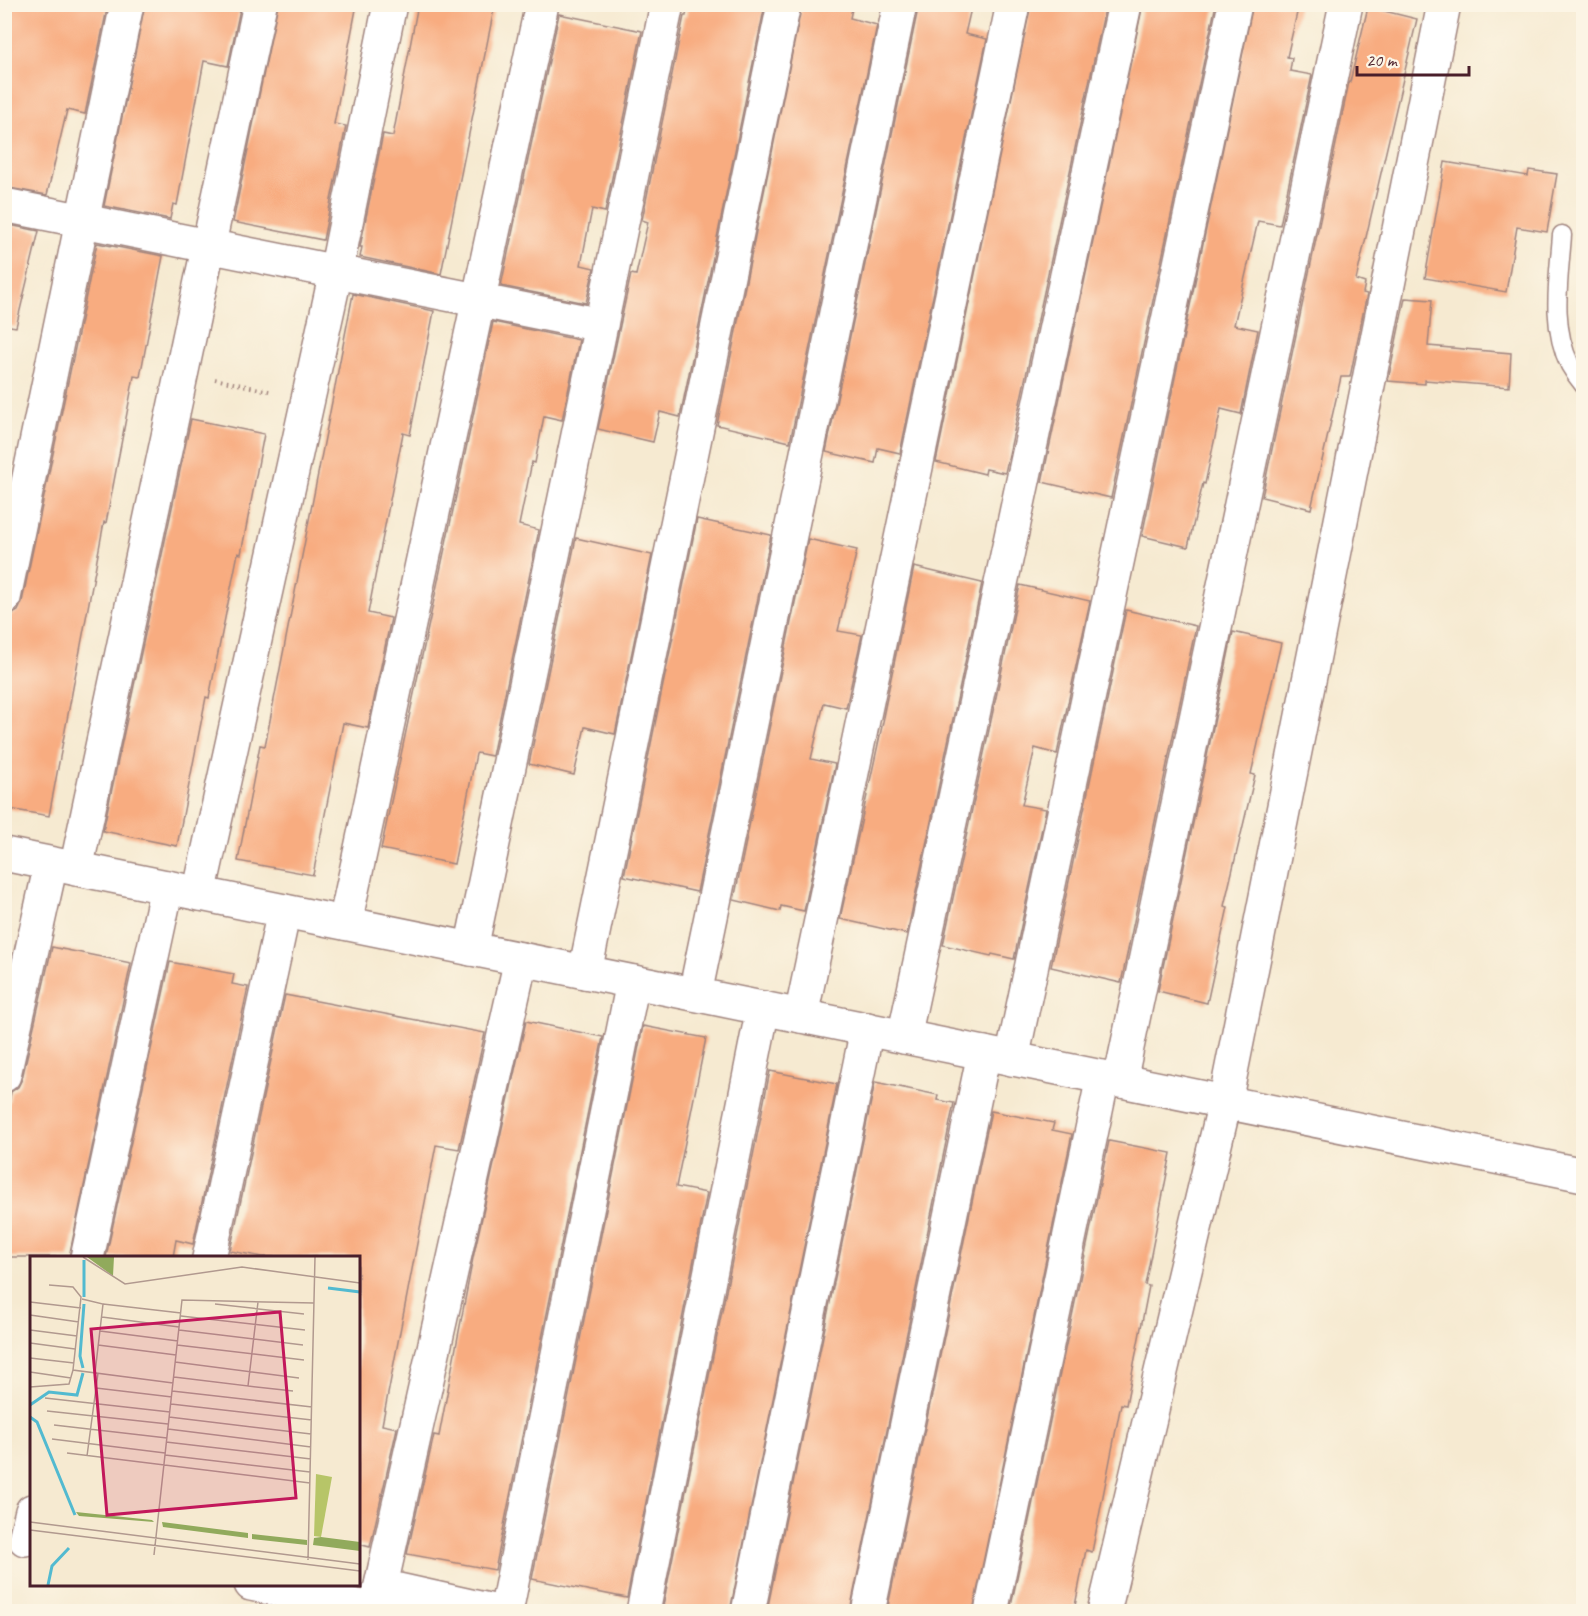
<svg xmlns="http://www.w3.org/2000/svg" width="1588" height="1616" font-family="Caveat,sans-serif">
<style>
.building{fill:#f8ac80}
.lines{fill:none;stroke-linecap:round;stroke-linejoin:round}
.service-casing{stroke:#a0847e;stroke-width:21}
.minor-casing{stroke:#a0847e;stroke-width:36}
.path{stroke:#a0847e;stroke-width:4;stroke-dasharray:1.5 4.5;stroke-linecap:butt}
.service{stroke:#fff;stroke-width:18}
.minor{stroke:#fff;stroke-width:33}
.inset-river{fill:none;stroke:#52bad0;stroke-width:3}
.inset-road{fill:none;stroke:#b1998f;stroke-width:1.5}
.view{fill:#c2185b;fill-opacity:0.15;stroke:#c2185b;stroke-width:3}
.inset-edge{fill:none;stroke:#4a1f2b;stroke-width:3}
</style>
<rect width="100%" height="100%" fill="#fcf5e5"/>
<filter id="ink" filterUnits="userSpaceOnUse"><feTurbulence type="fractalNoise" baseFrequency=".0167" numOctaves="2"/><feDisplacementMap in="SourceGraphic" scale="12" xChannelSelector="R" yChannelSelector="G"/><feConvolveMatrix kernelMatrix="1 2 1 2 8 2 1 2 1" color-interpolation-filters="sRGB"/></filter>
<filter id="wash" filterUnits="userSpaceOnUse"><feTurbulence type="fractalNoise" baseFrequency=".008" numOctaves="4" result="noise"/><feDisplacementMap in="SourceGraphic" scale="24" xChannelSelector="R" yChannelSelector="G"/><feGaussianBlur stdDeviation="1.35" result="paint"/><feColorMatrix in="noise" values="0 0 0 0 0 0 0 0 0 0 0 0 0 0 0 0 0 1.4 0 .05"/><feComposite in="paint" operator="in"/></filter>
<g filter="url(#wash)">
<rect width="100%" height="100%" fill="#f6ead1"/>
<g id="blocks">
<g class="building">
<polygon points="9,4 108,4 85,114 67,110 47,195 4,187 4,30"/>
<polygon points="145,4 241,4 228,66 204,61 177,205 173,204 170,219 104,206"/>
<polygon points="278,4 357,4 334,124 346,126 323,240 233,222"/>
<polygon points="418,4 495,4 441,274 360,257 362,247 360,247 383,134 393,136"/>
<polygon points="688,4 765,5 680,417 660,412 653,442 598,429 631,274 636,275 648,222 642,220 684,16 686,16"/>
<polygon points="802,4 853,4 850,18 877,25 790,442 717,425"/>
<polygon points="919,4 972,4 965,34 987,39 900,453 878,448 875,463 826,452"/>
<polygon points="1031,4 1106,4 1005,473 986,469 985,474 936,462"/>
<polygon points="1143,4 1216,4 1111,498 1042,482"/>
<polygon points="1253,4 1299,4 1287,57 1292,58 1290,71 1312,75 1280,225 1258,221 1234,325 1258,330 1241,414 1221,409 1205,484 1203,483 1188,547 1142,536"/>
<polygon points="1368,7 1417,19 1356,280 1365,283 1363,293 1367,294 1350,377 1341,377 1311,509 1262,497 1349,82 1350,82"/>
<polygon points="559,14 642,31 605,212 592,209 581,265 594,268 586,303 501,286"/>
<polygon points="1445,162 1528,176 1529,170 1557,174 1547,232 1517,227 1506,292 1425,278"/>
<polygon points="4,224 39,231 16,327 4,325"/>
<polygon points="97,243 163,256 140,377 134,376 106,523 104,522 49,816 4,808 4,639 9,616 18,611 22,602"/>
<polygon points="353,294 434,311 410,435 403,433 368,613 391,618 368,728 343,723 313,875 238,861 260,745 265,746"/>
<polygon points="1405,298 1432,300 1428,346 1511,353 1509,387 1425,380 1425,384 1388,381"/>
<polygon points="493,322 579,340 562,420 544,416 535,463 532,462 519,525 539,530 492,756 477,753 476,754 454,864 381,849"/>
<polygon points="191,419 264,434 241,554 238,553 209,698 206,697 177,846 103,831"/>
<polygon points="697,519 771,535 697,892 624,876"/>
<polygon points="576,538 652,555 615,734 585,727 574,775 529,764"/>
<polygon points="808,539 857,550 838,631 862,635 846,708 824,703 811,759 835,764 804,911 781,906 780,911 734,900"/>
<polygon points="914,567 982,583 907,934 840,919 884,717 883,717"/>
<polygon points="1020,585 1090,601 1057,754 1035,748 1022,805 1046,809 1014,959 992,954 991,956 943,945"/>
<polygon points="1126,610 1196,626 1121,983 1051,967"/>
<polygon points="1233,632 1281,643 1251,774 1255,775 1224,906 1228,907 1207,1003 1158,991"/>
<polygon points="52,947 131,963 69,1257 4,1257 4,1126 11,1092 18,1087 22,1079"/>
<polygon points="170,962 234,974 232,984 248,987 193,1244 176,1240 173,1257 106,1257"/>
<polygon points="285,995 485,1033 459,1149 436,1145 382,1425 397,1428 370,1547 358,1544 358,1257 263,1257 230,1251"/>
<polygon points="526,1021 603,1037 495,1570 407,1554 434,1435 439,1436 473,1258"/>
<polygon points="643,1026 706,1038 676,1187 707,1193 627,1598 532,1579"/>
<polygon points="770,1071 837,1084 730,1611 662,1611"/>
<polygon points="875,1082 938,1095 937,1100 954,1103 850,1611 767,1611"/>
<polygon points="991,1111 1054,1123 1052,1130 1072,1134 973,1611 887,1611"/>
<polygon points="1109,1141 1171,1153 1145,1285 1149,1286 1126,1405 1121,1404 1092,1552 1086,1550 1074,1611 1010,1611"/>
</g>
</g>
</g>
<g filter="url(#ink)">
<use href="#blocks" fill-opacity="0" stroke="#a0847e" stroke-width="1.5"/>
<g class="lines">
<defs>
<path id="service" d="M1562 235C1559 278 1550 325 1570 365 1574 372 1579 379 1584 385"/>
<g id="minor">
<polyline points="4,205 601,325 471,949"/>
<polyline points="601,325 667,4"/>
<polyline points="4,598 127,4"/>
<polyline points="4,854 1584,1175"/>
<polyline points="76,869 260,4"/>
<polyline points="199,894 336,272 390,4"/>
<polyline points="345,923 542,4"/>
<polyline points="585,972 784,4"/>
<polyline points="695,994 900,4"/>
<polyline points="801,1016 1013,4"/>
<polyline points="904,1037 1125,4"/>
<polyline points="1012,1059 1235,4"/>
<polyline points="4,1075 51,864"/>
<polyline points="1120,1081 1346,4"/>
<polyline points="87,1258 167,887"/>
<polyline points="209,1258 284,911"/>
<polyline points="25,1539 32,1511"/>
<polyline points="251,1584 376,1610"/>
<polyline points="381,1586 498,1612"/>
<polyline points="375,1612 521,959"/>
<polyline points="506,1612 633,982"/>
<polyline points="643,1612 763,1008"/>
<polyline points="748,1612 867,1029"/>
<polyline points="868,1612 984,1053"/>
<polyline points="991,1612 1103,1077"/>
<polyline points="1104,1612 1225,1102 1444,4"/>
</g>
</defs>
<use href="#service" class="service-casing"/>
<use href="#minor" class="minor-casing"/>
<polyline class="path" points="215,379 273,392"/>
<use href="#service" class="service"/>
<use href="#minor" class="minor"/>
</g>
</g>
<g transform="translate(30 1256)">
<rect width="330" height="330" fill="#f6ead1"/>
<path d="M286 218 302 221 291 281 284 280Z" fill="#b7c568"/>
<path d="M57 1H84L83 20ZM46 256 122 264 124 266 49 260ZM132 266 218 277V282L133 271ZM222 278 277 284V289L222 283ZM291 281 330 286V295L283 289 284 282Z" fill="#91aa5c"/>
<path class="inset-river" d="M298 32 330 36M54 41V4M53 112 50 100 54 48M0 149 19 136 47 139 53 117M0 161 7 166 45 259M18 329 22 310 39 292"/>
<path class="inset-road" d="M53 1 95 28 212 11 330 27M19 29 43 31 51 41 43 114 143 127M52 43 73 48 65 117M0 46 51 52M73 48 151 57M185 48 274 58M0 59 49 66M151 60 275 74M72 61 149 71M0 74 47 80M149 74 273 89M70 75 148 85M0 87 45 93M68 89 146 99M147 89 274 104M0 102 44 107M145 106 269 122M0 116 41 122M144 121 218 130 228 46M218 130 263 135M0 131 39 128 43 114M66 132 142 141M142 135 282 151M15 142 140 156M141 148 282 164M17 155 138 168M139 161 281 178M24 169 137 182M138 173 281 191M22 183 135 197M136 186 281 203M37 197 280 227M135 199 280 216M57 200 68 117M0 266 330 308M0 274 330 315M124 299 152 44 284 47M278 304 285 1"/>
<path class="view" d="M250 56 266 242 77 259 61 73Z"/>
<rect width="330" height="330" class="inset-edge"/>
</g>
<rect width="1588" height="1616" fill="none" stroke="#fcf5e5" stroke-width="24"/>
<path d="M1357 66v9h112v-9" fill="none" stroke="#4a1f2b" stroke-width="3"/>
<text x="1366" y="66" font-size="18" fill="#4a1f2b" stroke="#fcf5e5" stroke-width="4.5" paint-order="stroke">20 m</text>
</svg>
